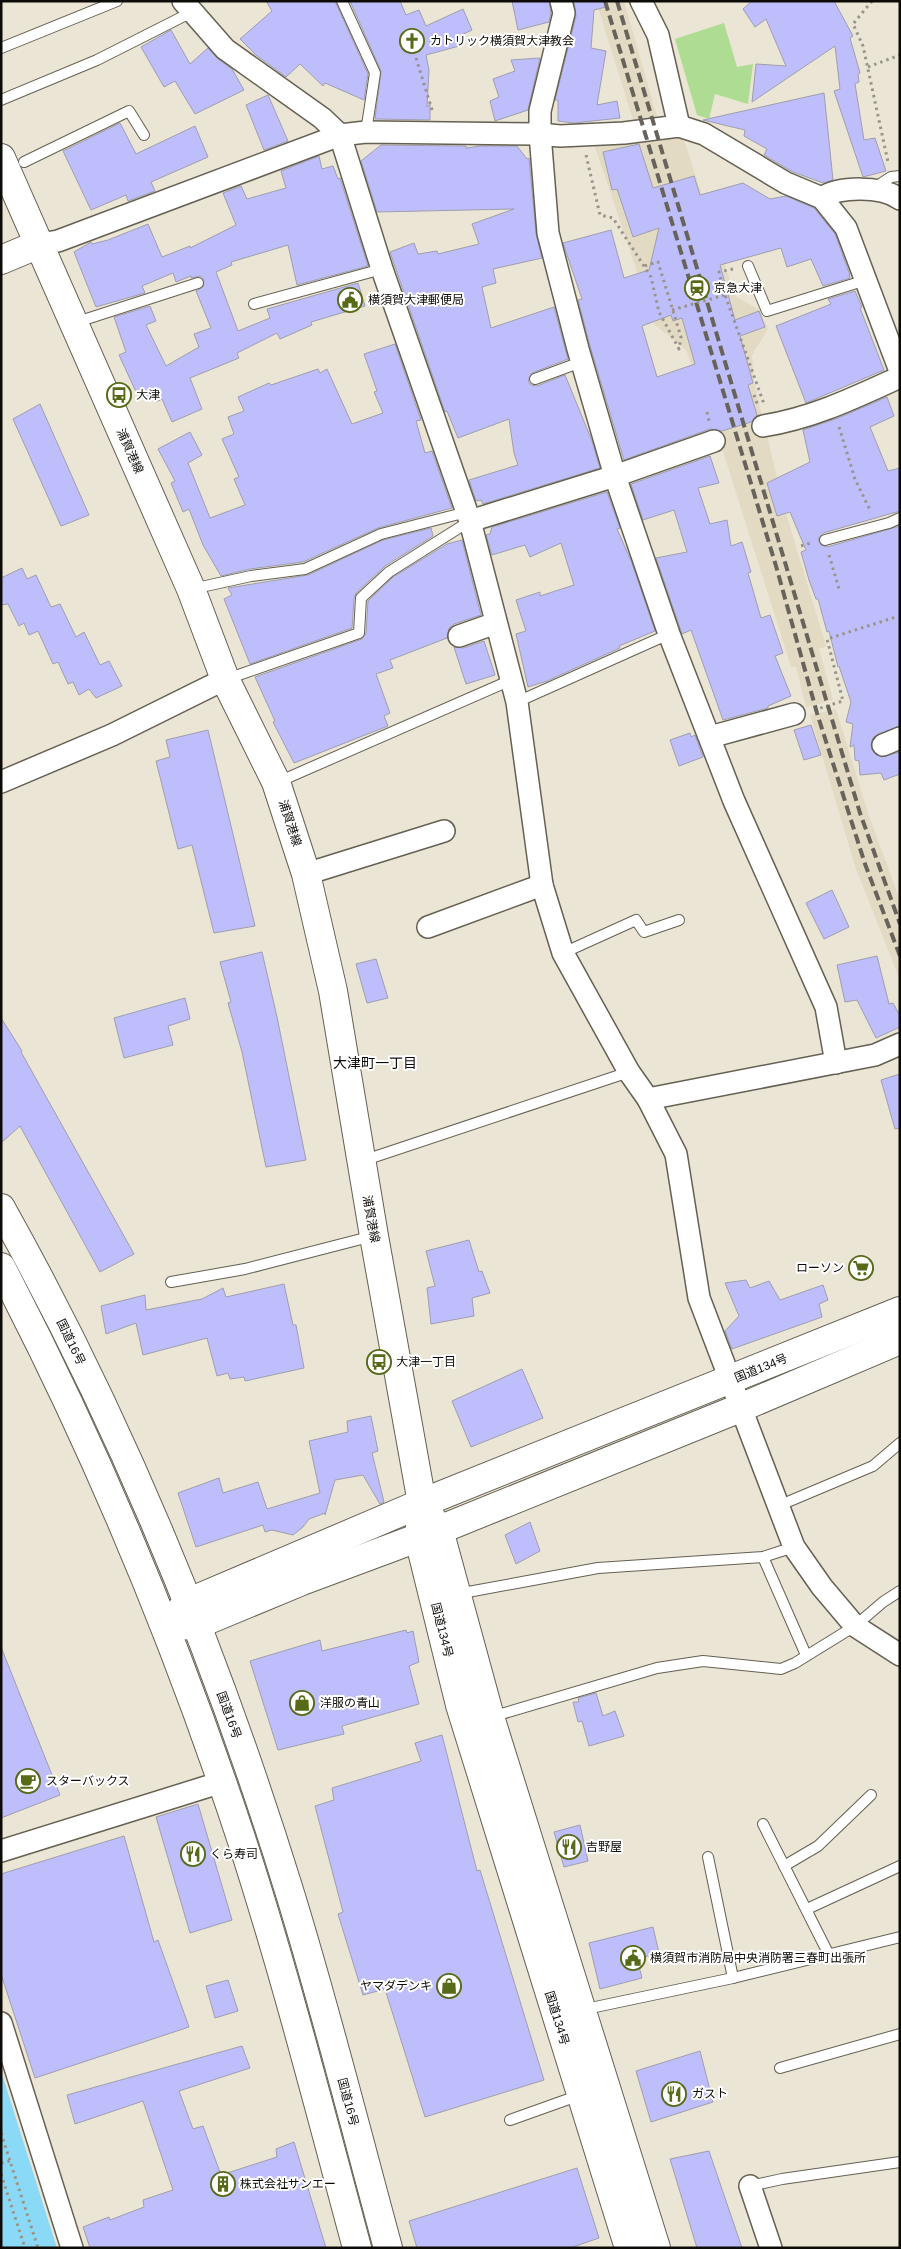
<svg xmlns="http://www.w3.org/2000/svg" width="901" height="2249" font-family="Helvetica,'Noto Sans JP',sans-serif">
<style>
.built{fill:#e3dac4}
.green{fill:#aedc93}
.water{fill:#8adaf7}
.building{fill:#bfbefd;stroke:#9e9ead;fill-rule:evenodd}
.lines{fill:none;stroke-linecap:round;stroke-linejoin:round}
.lane-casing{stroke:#656052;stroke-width:12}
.street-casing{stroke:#656052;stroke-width:24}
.secondary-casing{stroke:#656052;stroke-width:30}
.highway-casing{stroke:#656052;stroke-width:30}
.path{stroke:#999489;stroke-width:3;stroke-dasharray:2.5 4;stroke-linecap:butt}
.lane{stroke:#fff;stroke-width:10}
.street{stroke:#fff;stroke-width:21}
.secondary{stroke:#fff;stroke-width:28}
.highway{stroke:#fff;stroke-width:28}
.rail{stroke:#67635a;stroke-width:4;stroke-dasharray:10 5;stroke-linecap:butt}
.path-bridge{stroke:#999489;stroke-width:3;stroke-dasharray:2.5 4;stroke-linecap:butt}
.labels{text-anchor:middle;stroke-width:4;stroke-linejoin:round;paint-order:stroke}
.poi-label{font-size:12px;fill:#0d0b07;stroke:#fff;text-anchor:start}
.street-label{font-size:12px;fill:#0d0b07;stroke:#fff}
.neighbourhood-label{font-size:14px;fill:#0d0b07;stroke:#fff}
</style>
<rect width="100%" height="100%" fill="#ebe5d5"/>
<g class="built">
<polygon points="596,1 624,1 657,117 633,120"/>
<polygon points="683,137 735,296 760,310 768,329 752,355 754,383 786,513 826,646 819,649 833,700 815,705 806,707 796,667 791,667 721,445 686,350 655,325 594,144"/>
<polygon points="836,709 868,813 900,900 900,980 856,869 810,715"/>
</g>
<polygon class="green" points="724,23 737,67 753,64 748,104 715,94 709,119 697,115 675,39"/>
<polygon class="water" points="1,2071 57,2248 1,2248"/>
<g class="building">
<polygon points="266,1 335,1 368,74 364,100 325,83 323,86 300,64 286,77 256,55 240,39 272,11"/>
<polygon points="350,1 400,1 406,15 419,10 426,26 463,9 472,30 459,36 463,45 426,55 429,70 427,107 430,104 430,120 375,119 381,71"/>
<polygon points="512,1 549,1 551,13 549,22 518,30"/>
<polygon points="574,1 605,1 606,7 594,10 591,48 606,51 597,105 617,101 620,118 574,123 558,121 558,100 555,100 576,16"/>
<polygon points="752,1 834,1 853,36 850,38 860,73 858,74 859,82 855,84 864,140 875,138 886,171 863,177 834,91 840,89 835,46 752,102 756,64 786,66 766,19 755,27 743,9"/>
<polygon points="171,30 190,64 208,48 218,59 232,69 244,90 195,114 175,81 164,87 141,47"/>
<polygon points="540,58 528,110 495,121 490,101 499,97 493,79 515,71 511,60"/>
<polygon points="824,93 833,180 823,183 793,172 764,155 767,149 744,136 745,130 703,120"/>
<polygon points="268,95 288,141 264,150 246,105"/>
<polygon points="120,123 136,154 195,126 208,157 151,182 155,191 128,201 126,195 91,210 63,151"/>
<path d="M639 144 653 188 694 176 700 195 743 183 770 199 786 196 814 208 835 234 850 275H849L850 278 823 286 811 259 787 267 781 248 720 265 735 320 759 311 765 327 740 336 753 383 748 385 757 415 751 422 722 431 710 429 624 460 590 346 578 300 582 299 563 243 611 230 624 278 649 270 659 228 633 237 617 189 612 190 603 152ZM671 315 673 321 682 318 695 364 657 377 642 326Z"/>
<polygon points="381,145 466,146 466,148 481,146 517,146 527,159 529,158 536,234 542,258 493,269 496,283 482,287 491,328 554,307 568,359 532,373 528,381 531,385 537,386 565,375 592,441 600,468 483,504 481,500 476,501 469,480 518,465 514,453 509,419 458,438 447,411 445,412 390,252 414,243 418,254 437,251 438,254 479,244 472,224 514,209 377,212 361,161"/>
<polygon points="319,156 322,169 333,166 338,179 340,178 368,266 297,285 288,245 231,262 232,265 216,272 238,331 270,318 267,309 358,283 365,306 311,322 312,325 280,339 277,333 237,353 239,358 190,378 202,409 172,422 162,399 156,402 154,396 145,400 141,393 137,394 119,355 126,352 114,317 150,306 156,321 146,325 166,366 199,347 194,334 211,328 196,291 203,287 204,280 200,276 191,278 191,276 176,282 173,273 142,286 145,293 96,307 74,252 91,242 92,244 108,240 148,224 162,257 190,246 190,248 236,225 223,193 241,186 247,199 286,188 281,171"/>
<polygon points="855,291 862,307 860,308 884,370 806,403 776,326 831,304 828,299"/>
<polygon points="395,344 421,420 416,421 425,453 432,451 452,508 378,528 303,562 250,569 221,576 203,545 189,509 183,512 171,483 175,481 158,449 190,432 202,455 188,463 210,518 245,505 234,479 239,477 222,439 234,434 228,417 244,411 238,397 269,383 271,385 318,369 320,373 327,369 352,424 383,413 374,392 377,391 364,354"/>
<polygon points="887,397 894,416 870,427 888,471 900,468 900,511 823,533 818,539 821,545 827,547 900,526 900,726 878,734 873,738 871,744 872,750 881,757 900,752 900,774 884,780 881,773 860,775 859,761 855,760 854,745 850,747 853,724 846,722 851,702 839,666 838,667 829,631 827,632 818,599 816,599 809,580 801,552 806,550 790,512 777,516 767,483 810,462 803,430 838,418"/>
<polygon points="40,404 89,515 61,526 13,419"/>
<polygon points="710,456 719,483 698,488 710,524 727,520 731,546 742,542 751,572 748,573 761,618 770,615 783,653 775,656 791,696 768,706 768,708 723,720 691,630 682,634 656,558 687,552 674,510 643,520 631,484"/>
<polygon points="607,492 620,528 617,529 632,563 655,631 619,646 620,648 547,681 528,687 516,634 526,631 516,600 540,592 540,596 574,585 561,543 530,557 525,545 492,555 486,535 490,534 492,527"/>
<polygon points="431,528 433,536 385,566 356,593 354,598 352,628 250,664 224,599 232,595 228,588 308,575 383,540"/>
<polygon points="462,540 481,615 454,624 449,628 447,638 390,660 393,668 376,674 390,713 384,716 388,726 294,763 273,722 275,721 255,677 362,639 366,633 368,601 393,577 447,544"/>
<polygon points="22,568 27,579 36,575 51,607 60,604 76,637 84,632 100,665 109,661 122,686 96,698 89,689 79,695 73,682 68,684 58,662 53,664 38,631 29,635 24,623 19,626 8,604 1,605 1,578"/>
<polygon points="484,641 495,675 466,684 454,647 463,648"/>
<polygon points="811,725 821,755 804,760 794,730"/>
<polygon points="208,730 255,926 214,933 192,845 178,849 156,761 170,757 166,740"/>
<polygon points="690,733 691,737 695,735 703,757 679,766 670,740"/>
<polygon points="832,890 849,927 824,939 806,903"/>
<polygon points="262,952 277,1017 306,1160 266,1167 242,1052 228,1003 231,1002 220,962"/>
<polygon points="877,956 889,1004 893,1003 900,1016 900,1027 876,1038 857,1000 845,1002 837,965"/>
<polygon points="376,959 388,998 367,1003 356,964"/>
<polygon points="185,998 190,1019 168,1026 173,1045 124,1058 114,1018"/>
<polygon points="1,1018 22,1051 21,1052 134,1254 100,1272 20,1126 1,1143"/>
<polygon points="900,1074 900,1128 895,1129 881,1080"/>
<polygon points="469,1240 479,1272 482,1271 490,1293 472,1298 474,1316 431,1324 427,1288 435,1286 426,1251"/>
<polygon points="746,1280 750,1288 769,1281 780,1300 823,1285 828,1300 819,1304 822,1317 732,1349 725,1331 739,1316 725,1283"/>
<polygon points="284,1284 293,1325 296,1325 304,1368 245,1381 244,1377 230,1379 228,1373 217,1376 207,1338 143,1355 136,1323 106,1334 101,1306 145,1295 146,1310 202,1299 223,1288 226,1297"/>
<polygon points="522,1369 543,1418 471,1447 452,1401"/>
<polygon points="371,1416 378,1451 372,1453 384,1502 380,1504 363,1475 335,1480 325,1515 325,1513 309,1519 303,1527 293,1535 272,1530 265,1532 263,1525 196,1547 178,1493 219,1478 223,1493 258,1482 267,1509 320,1493 309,1441 348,1432 347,1421"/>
<polygon points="530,1522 540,1551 516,1564 505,1535"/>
<polygon points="406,1630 407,1633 413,1631 419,1662 409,1666 419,1704 342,1726 344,1734 278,1750 250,1661 320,1640 322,1651"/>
<polygon points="1,1647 60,1795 1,1818"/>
<polygon points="596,1693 603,1716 615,1711 624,1736 589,1746 582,1721 578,1722 573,1702 579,1702 578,1698"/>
<polygon points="442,1735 477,1871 480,1870 544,2080 425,2117 385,1989 363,1995 338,1914 343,1912 315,1806 334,1800 332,1788 421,1761 415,1743"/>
<polygon points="198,1804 232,1920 190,1933 156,1817"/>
<polygon points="580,1825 588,1861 564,1867 554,1832"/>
<polygon points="124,1836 154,1942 158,1940 189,2027 35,2078 1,1974 1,1874"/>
<polygon points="653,1927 659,1953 637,1959 642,1978 600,1989 589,1943"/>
<polygon points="228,1980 238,2011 215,2018 206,1986"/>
<polygon points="242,2046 250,2068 179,2091 193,2129 203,2126 221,2175 277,2157 276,2149 294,2142 326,2248 90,2248 83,2227 109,2217 110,2220 144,2207 143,2200 173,2190 143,2101 75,2124 67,2095"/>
<polygon points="700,2051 713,2102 651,2122 636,2071"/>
<polygon points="709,2151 742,2248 697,2248 670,2159"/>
<polygon points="577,2168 599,2238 570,2248 417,2248 409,2221"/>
</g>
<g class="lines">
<defs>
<g id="lane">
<polyline points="342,1 375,73 366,132"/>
<polyline points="1,48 117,1"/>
<polyline points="1,100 97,60 192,12"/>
<polyline points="24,162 129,111 144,135"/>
<polyline points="874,188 891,177 900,176"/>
<polyline points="748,266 767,311 866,280"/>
<polyline points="254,304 382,269"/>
<polyline points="74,323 198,283"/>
<polyline points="535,379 581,362"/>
<polyline points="825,540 889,523 900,518"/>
<polyline points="192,589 251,576 305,569 381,534 467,512"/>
<polyline points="227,679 359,633 361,598 389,572 470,521"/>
<polyline points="517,702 669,634"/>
<polyline points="278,782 511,680"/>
<polyline points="563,953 636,920 644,932 679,920"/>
<polyline points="362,1161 629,1072"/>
<polyline points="171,1282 245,1269 373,1236"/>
<polyline points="778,1506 873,1466 900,1443"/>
<polyline points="763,1557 806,1655"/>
<polyline points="457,1594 598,1568 763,1557 794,1547"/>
<polyline points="491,1717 657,1668 703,1661 781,1669 795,1663 855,1626 883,1602 900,1591"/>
<polyline points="763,1824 828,1953"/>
<polyline points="708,1857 733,1978"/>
<polyline points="784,1866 818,1846 871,1795"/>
<polyline points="807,1909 900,1866"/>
<polyline points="581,2010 733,1978 900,1937"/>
<polyline points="780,2068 900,2034"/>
<polyline points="510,2120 580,2095"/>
<polyline points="750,2186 782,2179 900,2162"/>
</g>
<g id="street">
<polyline points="183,1 225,49 322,118 340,135 382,269 470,521 517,702 542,885 563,953 629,1072 648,1099 676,1154 699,1298 794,1547 822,1587 855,1626 900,1655"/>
<polyline points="641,1 658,35 679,126"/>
<path d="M822 198C839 186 882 186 900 199"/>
<polyline points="39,244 58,241 340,135 366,132 540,134 540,111 564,13 561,1"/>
<path d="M763 426C813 418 854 398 900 377"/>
<polyline points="470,521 615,476 714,441"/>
<polyline points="459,636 496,623"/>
<polyline points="710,737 794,714"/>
<polyline points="883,745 900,738"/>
<polyline points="1,782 112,735 225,679"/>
<polyline points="306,874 444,831"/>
<polyline points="428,927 542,885"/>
<polyline points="836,1063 826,1007 734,801 669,634 615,476 578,349 548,233 540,134 560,136 624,133 679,126 704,134 786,183 822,198 846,228 900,371"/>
<polyline points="648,1099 875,1055 900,1044"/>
<polyline points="1,1851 222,1782"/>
<polyline points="1,2023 72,2248"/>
<polyline points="750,2186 771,2248"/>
</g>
<g id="secondary">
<polyline points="1,158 191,589 225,679 276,782 306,874 333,991 374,1236 422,1503 439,1530 302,1581 196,1625 166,1626"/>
<polyline points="1,260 39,244"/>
<polyline points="172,1620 187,1603 422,1503"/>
</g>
<g id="highway">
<path d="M1 1208C121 1422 215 1652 288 1887 325 2006 355 2127 388 2248"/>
<path d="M1 1267C97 1451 176 1641 241 1838 285 1973 320 2111 357 2248"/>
<polyline points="629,2248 460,1705 419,1539 422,1503 900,1311"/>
<polyline points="656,2248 490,1717 439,1530 740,1408 900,1340"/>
</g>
</defs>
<use href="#lane" class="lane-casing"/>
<use href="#street" class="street-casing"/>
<use href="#secondary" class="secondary-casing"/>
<use href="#highway" class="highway-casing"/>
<g class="path">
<polyline points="872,1 853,24 863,46 888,162"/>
<polyline points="416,58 433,113"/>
<polyline points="868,67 900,55"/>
<polyline points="586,155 600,215 613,218 651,277 659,312 679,349 681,337 658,262 644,266"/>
<polyline points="733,269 719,272 725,295 764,404"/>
<polyline points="754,395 758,406"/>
<polyline points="707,412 709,421"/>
<polyline points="839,427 855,479 871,512"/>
<polyline points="801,546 811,543"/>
<polyline points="829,555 840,592"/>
<polyline points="814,710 843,701 827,639 896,617"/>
<polyline points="1,2133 38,2248"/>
<polyline points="1,2163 10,2161"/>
<polyline points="1,2174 25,2248"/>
</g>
<use href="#lane" class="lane"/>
<use href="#street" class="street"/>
<use href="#secondary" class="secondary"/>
<use href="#highway" class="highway"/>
<g class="rail">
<polyline points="605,1 776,566 817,713 865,864 900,956"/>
<polyline points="617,1 860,813 900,924"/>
</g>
<polyline class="path-bridge" points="672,310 725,295"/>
</g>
<defs>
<symbol id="church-ring" viewBox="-11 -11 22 22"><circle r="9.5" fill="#fff" stroke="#566a18" stroke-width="1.5"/><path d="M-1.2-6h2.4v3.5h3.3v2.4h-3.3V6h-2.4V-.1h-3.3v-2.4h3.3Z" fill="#566a18"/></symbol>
<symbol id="station-ring" viewBox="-11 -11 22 22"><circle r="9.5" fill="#fff" stroke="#566a18" stroke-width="1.5"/><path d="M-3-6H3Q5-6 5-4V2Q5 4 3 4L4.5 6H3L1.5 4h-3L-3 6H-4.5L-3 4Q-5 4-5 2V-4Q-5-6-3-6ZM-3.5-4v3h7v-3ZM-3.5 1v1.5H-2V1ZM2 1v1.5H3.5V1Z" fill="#566a18"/></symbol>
<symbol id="civic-ring" viewBox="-11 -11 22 22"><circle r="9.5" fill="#fff" stroke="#566a18" stroke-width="1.5"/><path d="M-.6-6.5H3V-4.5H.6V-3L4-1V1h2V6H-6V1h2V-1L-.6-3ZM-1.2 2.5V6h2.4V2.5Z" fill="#566a18"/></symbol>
<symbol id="bus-ring" viewBox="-11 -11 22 22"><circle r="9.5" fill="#fff" stroke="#566a18" stroke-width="1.5"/><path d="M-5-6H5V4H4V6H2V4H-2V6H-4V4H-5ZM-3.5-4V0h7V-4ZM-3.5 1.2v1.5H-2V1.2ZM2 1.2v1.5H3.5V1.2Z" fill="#566a18"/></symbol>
<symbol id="supermarket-ring" viewBox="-11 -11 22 22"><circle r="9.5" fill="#fff" stroke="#566a18" stroke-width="1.5"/><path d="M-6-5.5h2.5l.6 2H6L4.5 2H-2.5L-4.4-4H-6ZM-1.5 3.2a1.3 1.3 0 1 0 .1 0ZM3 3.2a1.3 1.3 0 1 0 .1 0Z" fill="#566a18"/></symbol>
<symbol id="shop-ring" viewBox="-11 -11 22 22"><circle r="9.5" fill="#fff" stroke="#566a18" stroke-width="1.5"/><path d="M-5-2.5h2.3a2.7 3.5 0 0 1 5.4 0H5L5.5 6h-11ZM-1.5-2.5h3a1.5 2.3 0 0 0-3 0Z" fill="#566a18"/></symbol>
<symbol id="cafe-ring" viewBox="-11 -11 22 22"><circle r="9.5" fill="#fff" stroke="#566a18" stroke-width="1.5"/><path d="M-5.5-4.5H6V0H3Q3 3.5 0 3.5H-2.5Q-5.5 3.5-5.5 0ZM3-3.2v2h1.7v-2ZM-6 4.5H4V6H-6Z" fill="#566a18"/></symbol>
<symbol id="restaurant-ring" viewBox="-11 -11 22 22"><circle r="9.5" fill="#fff" stroke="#566a18" stroke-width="1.5"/><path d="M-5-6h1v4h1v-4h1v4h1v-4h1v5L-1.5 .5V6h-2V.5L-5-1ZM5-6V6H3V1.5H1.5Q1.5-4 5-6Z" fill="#566a18"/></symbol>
<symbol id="building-ring" viewBox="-11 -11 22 22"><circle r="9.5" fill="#fff" stroke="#566a18" stroke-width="1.5"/><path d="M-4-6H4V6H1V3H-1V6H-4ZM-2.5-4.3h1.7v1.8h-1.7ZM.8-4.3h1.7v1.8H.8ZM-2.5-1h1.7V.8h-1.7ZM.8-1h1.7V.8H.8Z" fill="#566a18"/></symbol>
</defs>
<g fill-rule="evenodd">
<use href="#church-ring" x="398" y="27" width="28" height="28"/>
<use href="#station-ring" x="683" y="274" width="28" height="28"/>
<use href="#civic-ring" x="336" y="286" width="28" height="28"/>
<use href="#bus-ring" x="105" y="381" width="28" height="28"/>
<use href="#supermarket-ring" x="847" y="1254" width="28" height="28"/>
<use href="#bus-ring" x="365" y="1348" width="28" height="28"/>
<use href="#shop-ring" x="288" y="1689" width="28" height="28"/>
<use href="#cafe-ring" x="14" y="1767" width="28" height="28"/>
<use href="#restaurant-ring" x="555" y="1833" width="28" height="28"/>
<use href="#restaurant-ring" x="179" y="1840" width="28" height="28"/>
<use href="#civic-ring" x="619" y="1944" width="28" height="28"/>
<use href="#shop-ring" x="435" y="1972" width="28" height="28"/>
<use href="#restaurant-ring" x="660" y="2080" width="28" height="28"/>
<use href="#building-ring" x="209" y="2170" width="28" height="28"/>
</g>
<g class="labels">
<g class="poi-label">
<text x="430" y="45">カトリック横須賀大津教会</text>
<text x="714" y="292">京急大津</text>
<text x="368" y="304">横須賀大津郵便局</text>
<text x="136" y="399">大津</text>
<text x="844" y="1272" text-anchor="end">ローソン</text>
<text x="396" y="1366">大津一丁目</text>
<text x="320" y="1707">洋服の青山</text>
<text x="46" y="1785">スターバックス</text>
<text x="586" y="1851">吉野屋</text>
<text x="210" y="1858">くら寿司</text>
<text x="650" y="1962">横須賀市消防局中央消防署三春町出張所</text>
<text x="432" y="1990" text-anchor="end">ヤマダデンキ</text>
<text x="692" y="2098">ガスト</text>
<text x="240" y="2188">株式会社サンエー</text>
</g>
<g class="street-label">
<text transform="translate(130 451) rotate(66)" y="4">浦賀港線</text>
<text transform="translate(290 823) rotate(72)" y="4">浦賀港線</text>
<text transform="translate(371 1219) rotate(80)" y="4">浦賀港線</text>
<text transform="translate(71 1342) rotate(64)" y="4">国道16号</text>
<text transform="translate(761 1368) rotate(-22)" y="4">国道134号</text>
<text transform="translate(442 1630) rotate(76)" y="4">国道134号</text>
<text transform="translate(229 1715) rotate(70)" y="4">国道16号</text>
<text transform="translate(557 2018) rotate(73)" y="4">国道134号</text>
<text transform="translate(348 2102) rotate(75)" y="4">国道16号</text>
</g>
<g class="neighbourhood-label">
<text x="375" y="1068">大津町一丁目</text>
</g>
</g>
<rect width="901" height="2249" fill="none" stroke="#0d0b07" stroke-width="5"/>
</svg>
